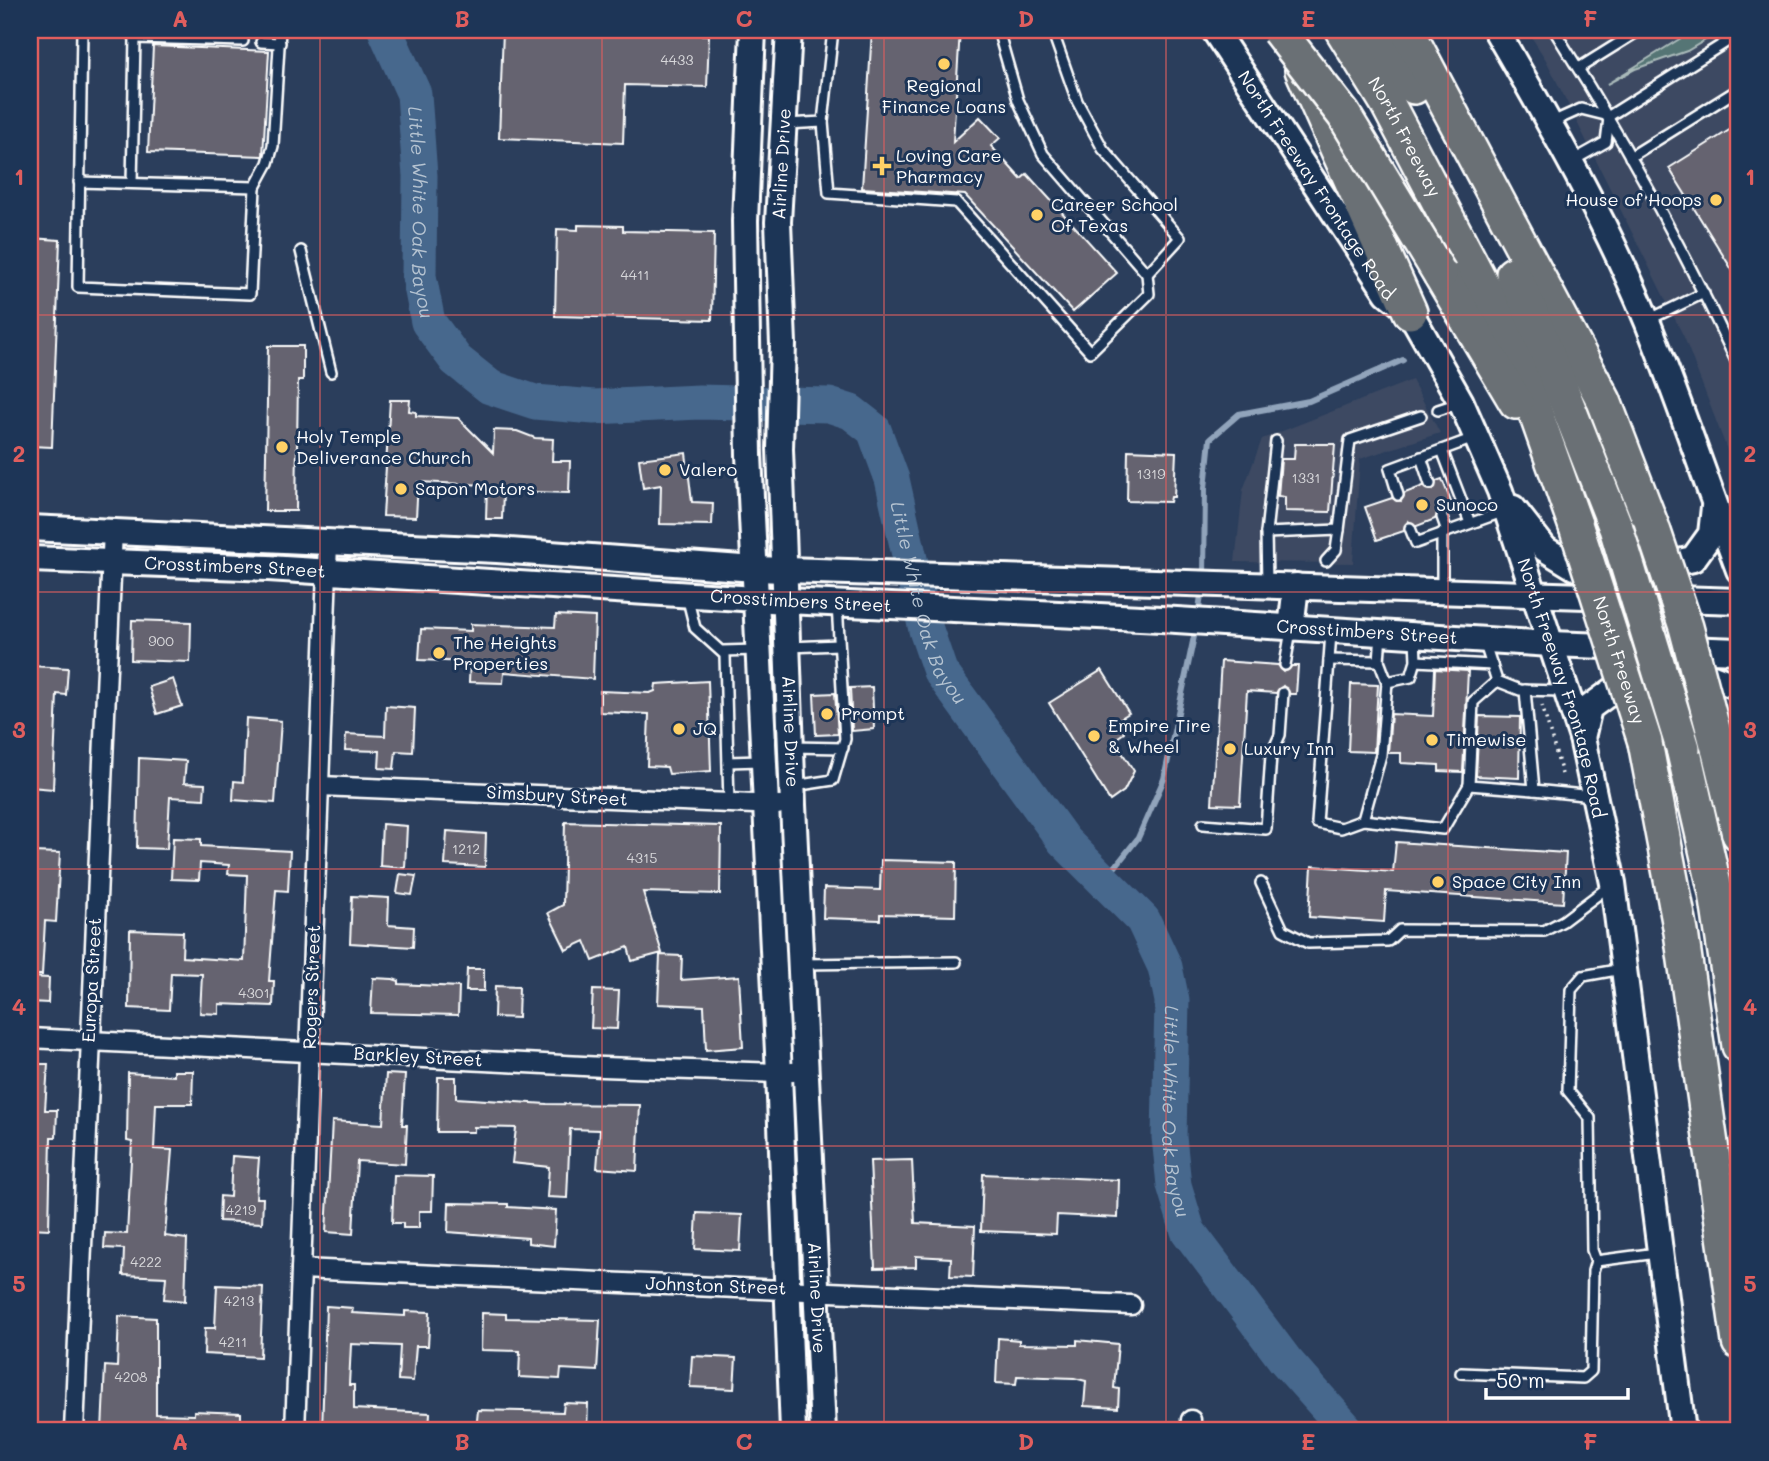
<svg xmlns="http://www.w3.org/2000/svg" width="1769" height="1461" font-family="Mali,sans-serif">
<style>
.built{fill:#3c4962}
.green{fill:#557574;stroke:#aababa;stroke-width:2}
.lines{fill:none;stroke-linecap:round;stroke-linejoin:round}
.stream{stroke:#91a4bb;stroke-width:6}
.river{stroke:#47688d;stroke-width:35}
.building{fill:#65646f;stroke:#fff;stroke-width:2}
.lane-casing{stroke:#fff;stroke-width:14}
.street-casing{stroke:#fff;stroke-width:23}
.secondary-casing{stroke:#fff;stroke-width:30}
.highway-casing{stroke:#fff;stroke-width:38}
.path{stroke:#fff;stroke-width:3.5;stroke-dasharray:2 5;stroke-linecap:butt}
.lane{stroke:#1d3557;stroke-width:9}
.street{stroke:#1d3557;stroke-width:18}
.secondary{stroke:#1d3557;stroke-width:24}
.highway{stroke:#6a7074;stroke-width:33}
.highway-bridge-casing{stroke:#fff;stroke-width:38;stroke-linecap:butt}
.highway-bridge{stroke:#6a7074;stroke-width:33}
.grid{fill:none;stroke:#e05e5e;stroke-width:2;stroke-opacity:0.55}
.poi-dot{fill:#ffd166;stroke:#1d3557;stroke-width:2.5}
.labels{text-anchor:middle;stroke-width:6;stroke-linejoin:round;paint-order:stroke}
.number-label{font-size:14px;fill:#d8d8db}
.poi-label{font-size:18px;fill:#fff;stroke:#1d3557;text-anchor:start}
.street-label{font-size:18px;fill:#fff;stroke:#1d3557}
.water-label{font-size:19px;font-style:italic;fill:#b5c3d1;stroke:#1d3557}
.neatline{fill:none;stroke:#e05e5e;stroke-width:2.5}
.grid-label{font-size:23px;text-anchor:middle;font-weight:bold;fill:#e05e5e}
</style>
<rect width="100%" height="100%" fill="#2b3e5c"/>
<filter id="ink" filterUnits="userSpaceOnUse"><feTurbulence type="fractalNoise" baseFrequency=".0143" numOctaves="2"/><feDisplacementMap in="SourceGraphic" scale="14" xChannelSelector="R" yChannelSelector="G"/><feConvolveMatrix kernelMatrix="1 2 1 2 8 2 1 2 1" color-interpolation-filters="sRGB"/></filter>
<g filter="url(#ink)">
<g class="built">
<polygon points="1527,30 1739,30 1739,481 1684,337 1546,60"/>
<polygon points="1412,380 1440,433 1360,459 1353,563 1235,562 1243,490 1262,439"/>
</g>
<polygon class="green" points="1694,30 1722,30 1687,51 1635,69 1607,84"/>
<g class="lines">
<g class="stream">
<polyline points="1204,578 1205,488 1210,439 1239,414 1309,401 1403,360"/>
<polyline points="1198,616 1202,589"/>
<polyline points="1104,881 1138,838 1164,779 1196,627"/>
</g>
<path class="river" id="s1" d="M385 30 414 94 420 176 419 276 428 322 456 360 490 387 535 402 594 407 699 402 829 405 851 412 874 430 892 479 926 630 940 671 1064 841 1143 920 1165 967 1172 1001 1169 1137 1174 1185 1188 1231 1285 1360 1348 1431"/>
</g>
<g class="building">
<polygon points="503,30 709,35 707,87 625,85 623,143 499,138"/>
<polygon points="872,30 960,30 953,142 980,117 1000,138 991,146 1021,179 1027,174 1117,273 1073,312 965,195 862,188"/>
<polygon points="153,46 269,51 263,156 148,152"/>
<polygon points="1739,124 1739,281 1669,168"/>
<polygon points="578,225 623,226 623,231 714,233 712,320 555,316 557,229 578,230"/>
<polygon points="30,238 60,240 52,447 30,446"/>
<polygon points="268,346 303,346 303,380 298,380 296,511 265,511"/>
<polygon points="390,400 410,400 409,411 416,412 416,416 458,418 493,453 494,430 517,431 535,438 553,439 552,461 570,461 569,493 503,491 502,519 486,519 487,485 418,482 416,517 383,516"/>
<polygon points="1295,444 1335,444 1330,512 1285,511 1285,497 1278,496 1281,459 1294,459"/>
<polygon points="1128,450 1176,452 1174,497 1171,497 1170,502 1127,501"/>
<polygon points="686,453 692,502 713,503 712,525 660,524 661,485 643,488 639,459"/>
<polygon points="1442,479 1455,512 1448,514 1439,511 1435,519 1417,526 1408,521 1404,531 1377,540 1365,507 1392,498 1401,501 1405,493 1423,486 1433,490 1436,481"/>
<polygon points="556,615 595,617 593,679 504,672 503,683 469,682 470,662 419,660 421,629 471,631 471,624 555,627"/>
<polygon points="132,620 191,622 190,662 131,660"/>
<polygon points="1221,661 1278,665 1284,672 1292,666 1298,666 1296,694 1290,694 1283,686 1276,693 1247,691 1240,805 1212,804"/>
<polygon points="30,666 68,668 66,695 57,694 53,789 30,787"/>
<polygon points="1435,669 1468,671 1463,772 1439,771 1439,765 1401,763 1401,753 1388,753 1391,714 1433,716"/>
<polygon points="1102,670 1129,713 1116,721 1124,733 1114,740 1134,771 1124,791 1110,801 1049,703"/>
<polygon points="173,679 182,706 157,714 149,687"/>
<polygon points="708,681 711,771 669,774 667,767 647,766 649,714 600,712 600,691 650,693 655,691 656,684"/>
<polygon points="1351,684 1378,685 1374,752 1348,751"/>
<polygon points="872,687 874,729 852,731 850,688"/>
<polygon points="835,693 838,734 816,735 814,694"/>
<polygon points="386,706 415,708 413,752 396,751 394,769 379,768 380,751 345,750 346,734 385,736"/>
<polygon points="1479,716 1520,717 1519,778 1476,776"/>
<polygon points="246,718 281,721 275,803 233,800 234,781 243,782"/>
<polygon points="139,758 186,761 184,783 205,784 204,799 170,797 167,849 137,848"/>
<polygon points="565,822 721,826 720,894 643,892 662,953 632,961 628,947 593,961 585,941 566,950 548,913 563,905"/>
<polygon points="382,824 407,826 405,868 380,866"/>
<polygon points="447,831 486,834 485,867 445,865"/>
<polygon points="173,838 201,839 201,846 290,851 288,891 276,890 269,981 274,981 273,1006 219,1004 219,1014 200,1013 202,974 171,973 169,1010 129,1008 130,930 183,932 182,957 244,961 247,875 228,874 229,865 200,863 199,880 171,879"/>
<polygon points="1396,842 1566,853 1563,903 1386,891 1384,922 1309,917 1312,866 1393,872"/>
<polygon points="32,852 60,853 56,922 45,921 42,975 30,975"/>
<polygon points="881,860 956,862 955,916 880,914 880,920 823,918 824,888 880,890"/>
<polygon points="400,874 416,876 412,895 397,893"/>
<polygon points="352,896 389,898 388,925 414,927 413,947 350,943"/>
<polygon points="660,955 682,956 681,980 739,976 743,1047 706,1050 704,1006 658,1004"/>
<polygon points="467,969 484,969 484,991 466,991"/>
<polygon points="30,977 49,978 48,1003 30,1002"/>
<polygon points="373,978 393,979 399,981 399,984 459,987 458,1015 371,1013"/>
<polygon points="495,986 519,987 518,1018 494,1017"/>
<polygon points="593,990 619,991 617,1029 591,1028"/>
<polygon points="30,1064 48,1064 45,1110 57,1110 56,1137 51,1137 49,1229 30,1228"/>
<polygon points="174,1071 193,1071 192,1104 156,1104 154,1149 172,1150 165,1236 187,1239 185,1301 164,1299 166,1277 123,1275 124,1249 104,1248 105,1233 127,1234 132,1142 127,1141 128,1073 174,1076"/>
<polygon points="386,1074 405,1075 402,1125 407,1125 405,1164 357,1161 353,1234 326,1232 332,1121 383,1124"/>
<polygon points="438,1077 456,1077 456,1098 547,1104 640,1105 637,1171 597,1168 600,1130 570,1129 567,1198 547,1197 549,1167 512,1163 516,1128 474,1127 474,1132 437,1132"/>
<polygon points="232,1156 259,1158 256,1198 263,1198 262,1223 219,1221 220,1196 230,1197"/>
<polygon points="912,1160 915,1223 975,1226 973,1277 950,1276 951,1258 916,1256 916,1267 875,1268 870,1161"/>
<polygon points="983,1174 1119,1180 1118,1218 1057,1215 1056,1234 981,1231"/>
<polygon points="394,1175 433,1176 432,1211 419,1211 419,1228 403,1228 403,1223 392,1223"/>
<polygon points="449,1203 508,1204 508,1207 556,1210 554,1246 528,1243 528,1238 448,1232"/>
<polygon points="697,1213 742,1215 740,1251 695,1249"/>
<polygon points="217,1285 263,1287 260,1357 204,1354 205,1328 215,1328"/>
<polygon points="326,1306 353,1308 352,1313 405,1316 405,1311 430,1312 428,1346 416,1346 413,1381 398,1380 400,1346 351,1344 349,1385 354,1385 354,1409 430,1413 429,1431 322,1431"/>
<polygon points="482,1313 506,1314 506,1318 600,1320 597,1371 561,1369 560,1379 519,1377 520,1351 481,1350"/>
<polygon points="119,1316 156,1318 156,1414 194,1415 194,1411 241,1413 241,1431 102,1431 105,1366 117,1367"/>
<polygon points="998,1338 1019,1340 1019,1344 1077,1345 1077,1340 1118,1344 1114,1388 1119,1389 1118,1408 1084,1406 1086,1381 1074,1378 1017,1376 1016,1384 996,1383"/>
<polygon points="692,1356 736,1358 734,1389 690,1387"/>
<polygon points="564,1403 588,1404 587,1431 476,1431 478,1410 563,1412"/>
</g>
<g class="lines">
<defs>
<g id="lane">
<polyline points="82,30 78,287 250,294 255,187 268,163 273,146 280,30"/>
<polyline points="128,30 135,38 132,183"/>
<polyline points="998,30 1018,100 1043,154 1147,274 1180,238 1103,149 1077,101 1052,30"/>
<path d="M1554 30C1623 138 1685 251 1739 367"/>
<polyline points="135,38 243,41"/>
<polyline points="261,42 280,43"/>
<polyline points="1579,68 1640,30"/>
<polyline points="823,122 829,193 956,202 1090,352 1149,294 1147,274"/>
<polyline points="1552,122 1581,109 1609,116 1739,34"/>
<polyline points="786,124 823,122 833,30"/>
<polyline points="1630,157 1739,89"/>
<polyline points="1572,161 1606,142 1609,118"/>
<polyline points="79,182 255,187"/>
<polyline points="301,251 331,372"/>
<polyline points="1648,320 1704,293"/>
<polyline points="1438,410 1459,403"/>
<polyline points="1276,441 1266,533 1339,530 1350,440 1421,416"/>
<polyline points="1442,450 1470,523"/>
<polyline points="1421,457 1430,484"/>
<polyline points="1398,495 1390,469 1474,438"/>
<polyline points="1442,517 1447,531"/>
<polyline points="1410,528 1416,543 1505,511"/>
<polyline points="1266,533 1267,583"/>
<polyline points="1326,561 1336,550 1339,530"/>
<polyline points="1442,590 1442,533"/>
<polyline points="687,596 695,628 725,655 729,804"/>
<polyline points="1331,633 1317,823 1341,828 1363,820 1443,829 1469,785"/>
<polyline points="1415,638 1416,661 1492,665"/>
<polyline points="1484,641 1497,681 1520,690 1562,691"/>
<polyline points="789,647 839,645"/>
<polyline points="723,651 756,650"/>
<polyline points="1329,660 1379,661"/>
<polyline points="1285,665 1291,630"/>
<polyline points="1497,681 1473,702 1469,785 1534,790"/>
<polyline points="1387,682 1411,677 1416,661"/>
<polyline points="1525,690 1534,790 1593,796"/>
<polyline points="792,747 843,748"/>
<polyline points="728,762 761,761"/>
<polyline points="794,786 833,780 845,739 837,604"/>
<polyline points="1363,820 1381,755 1387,682 1379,661 1381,634"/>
<polyline points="1203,824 1266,829 1271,755 1280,735 1283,693"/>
<polyline points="1261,883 1283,930 1308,943 1388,941 1400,930 1544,931 1563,921 1612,884"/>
<polyline points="802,964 956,962"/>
<polyline points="1596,1261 1657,1253"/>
<polyline points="1461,1373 1583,1378 1591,1371 1593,1271 1596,1261 1592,1250 1590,1118 1568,1091 1571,990 1583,976 1622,969"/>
</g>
<g id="street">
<polyline points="320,786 778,805"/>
<polyline points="30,1038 603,1067 779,1073 806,1071"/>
<polyline points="301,1269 1131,1305"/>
<polyline points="74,1431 113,530"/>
<polyline points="295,1431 328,543"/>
<polyline points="1191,1431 1191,1420"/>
</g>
<g id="secondary">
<polyline points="753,30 745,221 749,455 779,1073 793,1431"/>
<path id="s2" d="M789 30 778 222 783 344 780 449 793 805 823 1431"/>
<path id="s3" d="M1214 30 1387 293 1410 312 1461 402 1500 491 1582 738 1613 883 1683 1431"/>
<path d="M1496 30C1551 125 1605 219 1647 321 1680 403 1708 487 1739 570"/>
<polyline points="1513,508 1545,549 1576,568 1652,568 1693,559 1711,534 1714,507"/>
<polyline points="30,528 497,550 755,569 1739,601"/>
<path id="s4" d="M30 559 268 568 787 601 1161 619 1551 644 1739 651"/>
<polyline points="1291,628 1296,586"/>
<polyline points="1582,738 1589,708 1619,686 1710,676 1736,686 1739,690"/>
</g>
<g id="highway">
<path id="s5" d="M1342 30 1386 101 1507 332 1576 527"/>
<polyline points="1379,30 1414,87"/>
<polyline points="1407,30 1604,401 1653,529"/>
<polyline points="1302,70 1410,312"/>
<polyline points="1440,274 1516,402"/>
<polyline points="1513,274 1528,305 1616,528"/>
<polyline points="1645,742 1681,932 1739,1342"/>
<polyline points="1683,748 1716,893 1739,1046"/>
<polyline points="1718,748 1739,834"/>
</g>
</defs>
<use href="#lane" class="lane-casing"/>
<use href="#street" class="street-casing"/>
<use href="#secondary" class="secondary-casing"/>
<use href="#highway" class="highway-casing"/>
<polyline class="path" points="1542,705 1562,774"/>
<use href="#lane" class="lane"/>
<use href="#street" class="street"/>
<use href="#secondary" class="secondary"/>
<use href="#highway" class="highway"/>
<defs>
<g id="highway-bridge">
<polyline points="1278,30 1344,115 1440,274"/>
<path id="s6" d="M1576 527 1645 742"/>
<polyline points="1616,528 1683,748"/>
<polyline points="1653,529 1686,627 1718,748"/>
</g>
</defs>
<use href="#highway-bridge" class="highway-bridge-casing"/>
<use href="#highway-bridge" class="highway-bridge"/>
</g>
</g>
<path class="grid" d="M320 30V1431M602 30V1431M884 30V1431M1166 30V1431M1448 30V1431M30 315H1739M30 592H1739M30 869H1739M30 1146H1739"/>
<g class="poi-dot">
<circle cx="944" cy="64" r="7"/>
<path d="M878.5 155.5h7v7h7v7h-7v7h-7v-7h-7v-7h7z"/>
<circle cx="1716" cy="200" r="7"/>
<circle cx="1037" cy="215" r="7"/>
<circle cx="282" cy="447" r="7"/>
<circle cx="665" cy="470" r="7"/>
<circle cx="401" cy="489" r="7"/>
<circle cx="1422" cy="505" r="7"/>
<circle cx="439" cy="653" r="7"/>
<circle cx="827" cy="714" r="7"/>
<circle cx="679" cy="729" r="7"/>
<circle cx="1094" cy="736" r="7"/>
<circle cx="1432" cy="740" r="7"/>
<circle cx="1230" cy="749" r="7"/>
<circle cx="1438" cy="882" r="7"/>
</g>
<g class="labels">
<g class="number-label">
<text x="677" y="65">4433</text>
<text x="635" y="280">4411</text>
<text x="1151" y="479">1319</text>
<text x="1306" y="483">1331</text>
<text x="161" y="646">900</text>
<text x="466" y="854">1212</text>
<text x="642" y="863">4315</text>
<text x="254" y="998">4301</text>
<text x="241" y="1215">4219</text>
<text x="146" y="1267">4222</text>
<text x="239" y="1306">4213</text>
<text x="233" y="1347">4211</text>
<text x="131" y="1382">4208</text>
</g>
<g class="poi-label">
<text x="944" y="92" text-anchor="middle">Regional<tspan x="944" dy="21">Finance Loans</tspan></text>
<text x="896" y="162">Loving Care<tspan x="896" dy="21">Pharmacy</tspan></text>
<text x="1702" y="206" text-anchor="end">House of Hoops</text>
<text x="1051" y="211">Career School<tspan x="1051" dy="21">Of Texas</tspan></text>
<text x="296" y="443">Holy Temple<tspan x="296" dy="21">Deliverance Church</tspan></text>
<text x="679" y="476">Valero</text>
<text x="415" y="495">Sapon Motors</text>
<text x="1436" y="511">Sunoco</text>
<text x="453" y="649">The Heights<tspan x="453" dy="21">Properties</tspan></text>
<text x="841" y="720">Prompt</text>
<text x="1108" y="732">Empire Tire<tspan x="1108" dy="21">&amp; Wheel</tspan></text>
<text x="693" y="735">JQ</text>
<text x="1446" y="746">Timewise</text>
<text x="1244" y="755">Luxury Inn</text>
<text x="1452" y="888">Space City Inn</text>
</g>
<g class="street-label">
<text dy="6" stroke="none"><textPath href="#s5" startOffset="124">North Freeway</textPath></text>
<text transform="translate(782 164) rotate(-87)" y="6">Airline Drive</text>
<text dy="6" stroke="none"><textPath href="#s3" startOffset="186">North Freeway Frontage Road</textPath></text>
<text dy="6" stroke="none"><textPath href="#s4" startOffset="205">Crosstimbers Street</textPath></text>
<text dy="6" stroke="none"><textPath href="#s4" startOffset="772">Crosstimbers Street</textPath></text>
<text dy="6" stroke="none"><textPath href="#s4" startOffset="1339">Crosstimbers Street</textPath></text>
<text dy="6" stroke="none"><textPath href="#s6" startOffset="140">North Freeway</textPath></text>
<text dy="6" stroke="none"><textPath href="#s3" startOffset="752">North Freeway Frontage Road</textPath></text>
<text dy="6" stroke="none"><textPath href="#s2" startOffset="702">Airline Drive</textPath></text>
<text transform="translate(557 796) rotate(3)" y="6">Simsbury Street</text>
<text transform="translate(92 980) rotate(-87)" y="6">Europa Street</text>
<text transform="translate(312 987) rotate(-88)" y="6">Rogers Street</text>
<text transform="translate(418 1057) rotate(3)" y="6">Barkley Street</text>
<text transform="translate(716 1286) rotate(2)" y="6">Johnston Street</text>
<text dy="6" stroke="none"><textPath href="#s2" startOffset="1269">Airline Drive</textPath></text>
</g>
<g class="water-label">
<text dy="7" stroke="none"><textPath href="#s1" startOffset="189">Little White Oak Bayou</textPath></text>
<text dy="7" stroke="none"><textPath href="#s1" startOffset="966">Little White Oak Bayou</textPath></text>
<text dy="7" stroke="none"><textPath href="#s1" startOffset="1554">Little White Oak Bayou</textPath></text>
</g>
</g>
<rect width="1769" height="1461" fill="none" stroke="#1d3557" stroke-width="77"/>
<path d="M1486 1388v10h142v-10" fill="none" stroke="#ffffff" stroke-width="3.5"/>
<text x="1496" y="1388" font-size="21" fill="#ffffff" stroke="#1d3557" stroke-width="5" paint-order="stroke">50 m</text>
<rect x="38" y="38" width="1692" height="1384" class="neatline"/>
<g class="grid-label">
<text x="180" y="27">A</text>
<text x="462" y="27">B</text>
<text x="744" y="27">C</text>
<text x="1026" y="27">D</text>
<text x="1308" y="27">E</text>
<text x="1590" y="27">F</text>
<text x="19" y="185">1</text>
<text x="1750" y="185">1</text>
<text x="19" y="462">2</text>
<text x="1750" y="462">2</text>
<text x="19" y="738">3</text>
<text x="1750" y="738">3</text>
<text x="19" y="1015">4</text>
<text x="1750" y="1015">4</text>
<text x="19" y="1292">5</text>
<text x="1750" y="1292">5</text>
<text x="180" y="1450">A</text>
<text x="462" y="1450">B</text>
<text x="744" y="1450">C</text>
<text x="1026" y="1450">D</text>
<text x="1308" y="1450">E</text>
<text x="1590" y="1450">F</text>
</g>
</svg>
